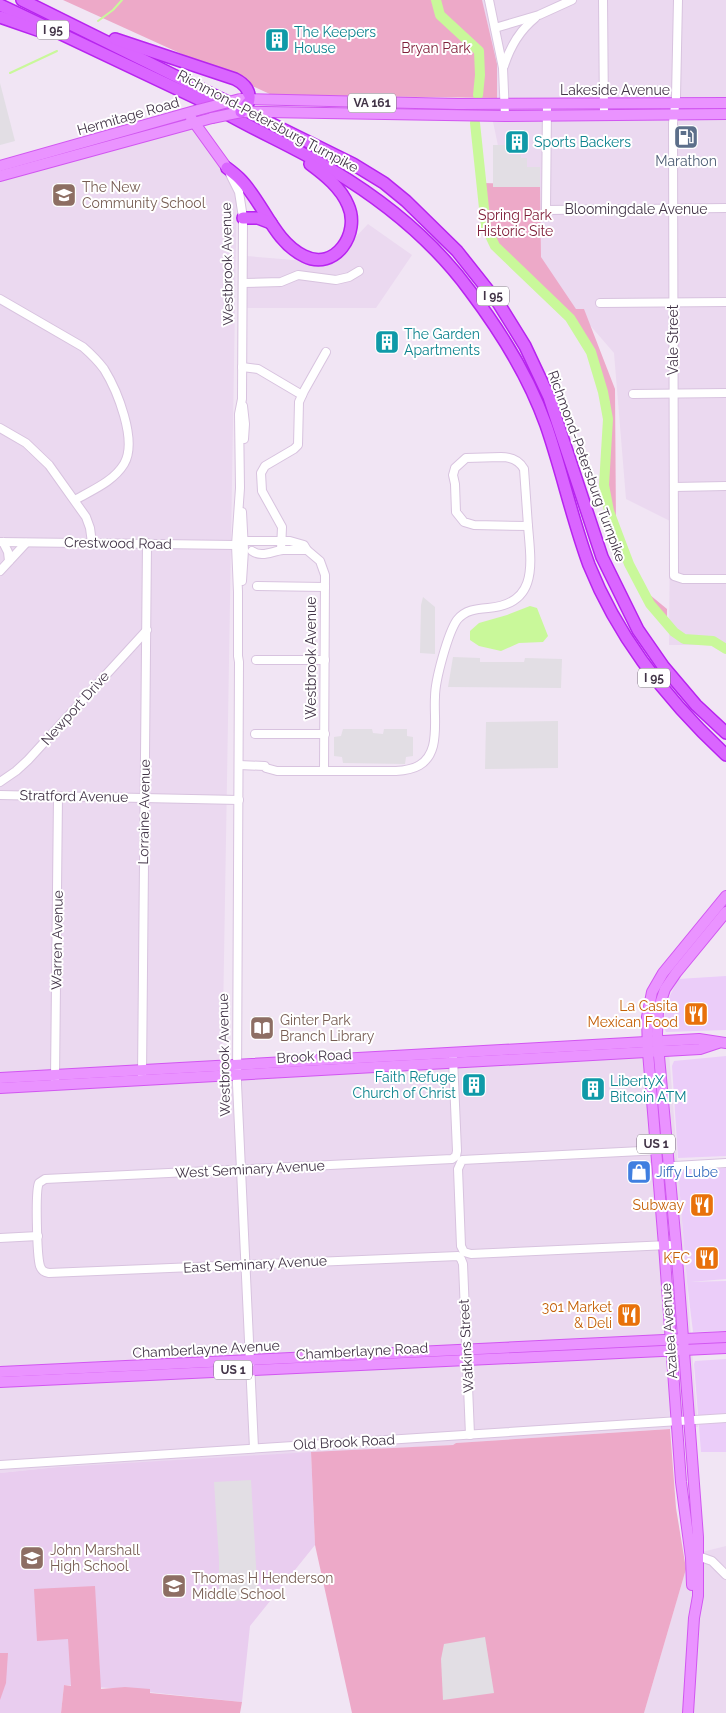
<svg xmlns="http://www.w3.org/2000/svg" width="726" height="1713" font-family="Raleway,sans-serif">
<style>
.residential{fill:#ebd9f0}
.commercial{fill:#ebcdf9}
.education{fill:#e9cdef}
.green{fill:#eda9c8}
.parking{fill:#e2dee4}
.water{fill:#c9f89a}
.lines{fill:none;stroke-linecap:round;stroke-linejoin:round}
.stream{stroke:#c9f89a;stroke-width:2}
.river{stroke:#c9f89a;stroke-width:10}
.minor-casing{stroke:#d8c3df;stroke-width:10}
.major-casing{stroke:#d156f1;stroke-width:12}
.highway-casing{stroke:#b724ef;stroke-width:14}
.minor{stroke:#fff;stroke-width:8}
.major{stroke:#ea93ff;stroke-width:10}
.highway{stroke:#da65ff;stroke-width:11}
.major-bridge-casing{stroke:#d156f1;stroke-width:12;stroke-linecap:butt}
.highway-bridge-casing{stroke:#b724ef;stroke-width:14;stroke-linecap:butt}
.major-bridge{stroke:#ea93ff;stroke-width:10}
.highway-bridge{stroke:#da65ff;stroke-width:11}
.labels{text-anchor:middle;stroke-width:4;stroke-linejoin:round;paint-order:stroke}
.shield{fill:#fff;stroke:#7b717e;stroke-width:1}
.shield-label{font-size:12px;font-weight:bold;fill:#423447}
.culture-label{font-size:14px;fill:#0d838f;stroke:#fff;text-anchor:start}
.park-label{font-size:14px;fill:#80203b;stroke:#fff}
.street-label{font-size:14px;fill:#423447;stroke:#fff}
.service-label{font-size:14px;fill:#4e5e75;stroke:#fff}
.education-label{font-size:14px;fill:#785e54;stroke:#fff;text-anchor:start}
.food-label{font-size:14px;fill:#c56008;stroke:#fff;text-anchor:end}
.shop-label{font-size:14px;fill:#366cbe;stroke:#fff;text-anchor:start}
</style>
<rect width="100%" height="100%" fill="#f1e5f4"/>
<g class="residential">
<polygon points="471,0 726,0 726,645 669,645 670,521 626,499 614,353 518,242 470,11"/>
<polygon points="188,113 237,186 222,1077 669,1052 698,1427 456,1443 453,1445 58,1467 0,1473 0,166"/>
<polygon points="368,224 412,255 376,308 246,308 246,256 331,263"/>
<polygon points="726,1546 726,1713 644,1713 690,1555"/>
</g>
<g class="commercial">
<polygon points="726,976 726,1030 666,1032 664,1028 665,1006 678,979"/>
<polygon points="726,1056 726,1156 678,1158 672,1066 674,1061"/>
<polygon points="726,1168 726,1279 690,1282 726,1281 726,1331 693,1332 687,1282 678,1171"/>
<polygon points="726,1359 726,1452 701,1452 694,1364 695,1361"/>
</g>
<polygon class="education" points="311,1452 315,1545 250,1626 242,1702 110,1688 64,1685 61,1713 0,1713 0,1473 58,1467"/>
<g class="green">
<polygon points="63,0 482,0 497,64 497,98 272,95"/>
<polygon points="485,183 540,185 541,257 576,309 584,309 615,389 616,527 632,568 641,583 650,595 667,609 667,621 661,618 654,610 632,576 610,521 603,497 604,466 610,421 610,403 603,385 590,357 588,342 570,319 551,302 534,280 493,246 491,236"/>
<polygon points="670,1429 676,1508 686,1569 644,1713 352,1713 315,1545 311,1452 453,1445 456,1443"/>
<polygon points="95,1586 101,1689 125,1687 150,1689 150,1693 242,1702 240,1713 61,1713 64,1685 71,1686 68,1639 37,1641 34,1589"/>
<polygon points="0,1653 8,1653 6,1683 0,1700"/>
</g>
<g class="parking">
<polygon points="0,83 15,141 0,145"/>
<polygon points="493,145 509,145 509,155 521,155 521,158 527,158 527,167 540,167 540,187 493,187"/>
<polygon points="423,597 435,607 435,654 420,653 421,605"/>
<polygon points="453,657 480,658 480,662 524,662 525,658 562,659 561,688 448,687"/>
<polygon points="558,721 558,768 485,769 486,722"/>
<polygon points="343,729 372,729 373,733 383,734 384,729 407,729 407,736 413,737 413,756 406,757 405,764 343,763 342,757 334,756 334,737 341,736"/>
<polygon points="251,1480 258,1599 219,1602 219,1560 214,1482"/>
<polygon points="485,1637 494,1693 443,1700 441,1659 444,1644"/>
</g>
<polygon class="water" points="530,606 537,608 548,636 543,642 519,643 501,651 479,646 470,640 470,631 479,623 507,615"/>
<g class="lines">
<g class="stream">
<polyline points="98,21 113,10 122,0"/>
<polyline points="10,73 57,51"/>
</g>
<g class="river">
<polyline points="436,0 440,15 479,51 480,75 478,95"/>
<polyline points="475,123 486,227 495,246 570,318 591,352 603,392 608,419 604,485 609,511 629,564 650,604 674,632 684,639 713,641 726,649"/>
</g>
<defs>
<g id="minor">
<polyline points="489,0 503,68 505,116"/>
<polyline points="603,0 604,115"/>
<polyline points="678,0 676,97 673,123 674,576 683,579 726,579"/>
<polyline points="495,28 539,15 572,0"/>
<path d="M504 66C510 47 519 31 535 18"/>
<polyline points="547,104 546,210 726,208"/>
<polyline points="230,174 239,192 243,218 242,399 239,414 240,488 236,545 238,592 238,656 239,662 237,1084 254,1448"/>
<polyline points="243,283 281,282 298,275 336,280 349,277 359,271"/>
<path d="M0 299 83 347C91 354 98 361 104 369 117 390 138 441 124 464 113 482 92 490 75 500"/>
<polyline points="600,303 726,302"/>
<polyline points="242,367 258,369 302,395"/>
<polyline points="633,394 726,393"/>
<polyline points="243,406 245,424 244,439"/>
<polyline points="0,428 26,443 49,465 86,517 90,528 92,543"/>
<path d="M501 457C511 457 519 460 524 469L528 526 474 525 464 522 456 512 455 484 453 475 455 468 466 458Z"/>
<polyline points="674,487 726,486"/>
<path d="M239 541H290L304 545 307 550C299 550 291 550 283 550 272 551 262 558 252 551"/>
<polyline points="0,542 236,545"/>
<polyline points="3,542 8,552 9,561"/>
<polyline points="281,550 282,527 262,491 261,473 265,466 294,449 298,445 299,402 304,391 326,352"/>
<polyline points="307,550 320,561 325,575 324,771"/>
<polyline points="0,571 26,543"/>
<polyline points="242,581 244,550 242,512"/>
<polyline points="257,586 325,587"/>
<polyline points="256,660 325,660"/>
<polyline points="255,734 325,734"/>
<path d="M239 765 265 766 266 768 277 771H396C414 770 428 765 433 746 437 730 434 713 435 697 435 680 448 633 457 620 465 610 476 609 488 608 539 604 531 563 528 526"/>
<polyline points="0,782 16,771 28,760 147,630"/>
<polyline points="0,795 239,800"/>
<path d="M453 1058 457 1151 456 1156 452 1159 45 1179 39 1183C35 1190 37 1256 40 1266 42 1271 44 1272 49 1273L458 1256 461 1259 463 1264 470 1435"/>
<polyline points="142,1076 147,543"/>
<polyline points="55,1079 58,796"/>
<polyline points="661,1150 462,1160 458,1169 461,1246 464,1252 471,1254 669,1245"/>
<polyline points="658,1167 726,1163"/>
<polyline points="0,1238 38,1236"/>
<polyline points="0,1465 726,1418"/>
<polyline points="695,1555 712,1561 726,1575"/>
</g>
<g id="major">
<polyline points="241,99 458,104 726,103"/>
<polyline points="265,112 505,116 726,114"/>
<polyline points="191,118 227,168"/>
<polyline points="0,166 198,110"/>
<polyline points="0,176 212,118"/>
<polyline points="0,1078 699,1039 726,1043"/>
<polyline points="0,1088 700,1049 718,1043"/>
<polyline points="0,1372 726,1337"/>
<polyline points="0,1382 726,1348"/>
<polyline points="692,1585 691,1558 681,1482 664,1245 648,1052 647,1017 652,992 663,973 726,896"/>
<polyline points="688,1713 694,1618 698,1596 698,1537 676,1245 657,1034 658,1010 665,989 676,973 726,912"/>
</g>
<g id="highway">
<polyline points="22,0 353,164 384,183 406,201 457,251 499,304 525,346 549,397 602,557 638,630 663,666 696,705 726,733"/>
<path d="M0 5 215 107C253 130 295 147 332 170 384 201 434 242 470 291 501 332 529 377 546 425 562 471 572 519 589 565 619 640 668 701 726 755"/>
<polyline points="0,17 43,32"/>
<path d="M115 39 235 79C245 84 252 92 248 103"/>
<path d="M227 168C231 171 235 174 239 178 263 201 273 241 304 256 335 272 361 233 348 205 341 188 325 175 310 164"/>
<polyline points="243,218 258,218 271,223"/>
</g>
</defs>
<use href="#minor" class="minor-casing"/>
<use href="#major" class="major-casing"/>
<use href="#highway" class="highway-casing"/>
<use href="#minor" class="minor"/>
<use href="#major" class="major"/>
<use href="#highway" class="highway"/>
<defs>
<g id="major-bridge">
<polyline points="198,110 240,99"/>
<polyline points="212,118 241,112 265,112"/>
</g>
<polyline id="highway-bridge" points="241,112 248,103"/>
</defs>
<use href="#major-bridge" class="major-bridge-casing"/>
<use href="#highway-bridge" class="highway-bridge-casing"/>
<use href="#major-bridge" class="major-bridge"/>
<use href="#highway-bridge" class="highway-bridge"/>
</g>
<defs>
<symbol id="building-square" viewBox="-11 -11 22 22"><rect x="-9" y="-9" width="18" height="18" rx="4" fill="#0f9aa8" stroke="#fff"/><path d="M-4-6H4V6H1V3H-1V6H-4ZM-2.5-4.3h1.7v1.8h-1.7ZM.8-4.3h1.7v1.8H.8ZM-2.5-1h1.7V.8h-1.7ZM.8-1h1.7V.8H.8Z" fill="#fff"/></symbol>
<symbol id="fuel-square" viewBox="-11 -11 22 22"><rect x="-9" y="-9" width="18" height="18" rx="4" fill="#5c6f8a" stroke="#fff"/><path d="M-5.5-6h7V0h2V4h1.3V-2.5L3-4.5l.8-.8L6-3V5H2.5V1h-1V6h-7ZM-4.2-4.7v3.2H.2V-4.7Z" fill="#fff"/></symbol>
<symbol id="school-square" viewBox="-11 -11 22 22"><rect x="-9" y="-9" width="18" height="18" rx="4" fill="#8d6e63" stroke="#fff"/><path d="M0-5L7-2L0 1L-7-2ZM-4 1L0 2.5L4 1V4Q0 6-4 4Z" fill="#fff"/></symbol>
<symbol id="restaurant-square" viewBox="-11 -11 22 22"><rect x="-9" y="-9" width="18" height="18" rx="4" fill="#e8710a" stroke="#fff"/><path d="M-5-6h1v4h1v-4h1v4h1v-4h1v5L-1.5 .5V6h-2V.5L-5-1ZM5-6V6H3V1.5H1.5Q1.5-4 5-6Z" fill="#fff"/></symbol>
<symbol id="library-square" viewBox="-11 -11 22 22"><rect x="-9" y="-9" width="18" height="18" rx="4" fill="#8d6e63" stroke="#fff"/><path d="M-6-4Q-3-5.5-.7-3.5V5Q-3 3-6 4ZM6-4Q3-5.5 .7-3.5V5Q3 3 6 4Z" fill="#fff"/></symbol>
<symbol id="shop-square" viewBox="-11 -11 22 22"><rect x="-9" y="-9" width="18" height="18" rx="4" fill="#3f7fe0" stroke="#fff"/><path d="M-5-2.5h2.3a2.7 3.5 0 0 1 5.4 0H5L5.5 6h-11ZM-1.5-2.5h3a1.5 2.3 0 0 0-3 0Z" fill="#fff"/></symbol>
</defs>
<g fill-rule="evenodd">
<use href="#building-square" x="263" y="26" width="28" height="28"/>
<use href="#fuel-square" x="672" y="123" width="28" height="28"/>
<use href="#building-square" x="503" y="128" width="28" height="28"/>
<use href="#school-square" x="50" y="181" width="28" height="28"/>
<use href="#building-square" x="373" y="328" width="28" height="28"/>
<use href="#restaurant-square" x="682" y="1000" width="28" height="28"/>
<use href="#library-square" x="248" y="1014" width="28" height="28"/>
<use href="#building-square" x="460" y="1071" width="28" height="28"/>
<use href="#building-square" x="579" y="1075" width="28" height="28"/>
<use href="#shop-square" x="625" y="1158" width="28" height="28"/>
<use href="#restaurant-square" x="688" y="1191" width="28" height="28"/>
<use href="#restaurant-square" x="693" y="1244" width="28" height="28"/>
<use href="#restaurant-square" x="615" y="1301" width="28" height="28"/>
<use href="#school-square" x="18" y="1544" width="28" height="28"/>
<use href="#school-square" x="160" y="1572" width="28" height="28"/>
</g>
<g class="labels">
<g class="shield">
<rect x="37" y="20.5" width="32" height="19" rx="4"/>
<rect x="348" y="93.5" width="48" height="19" rx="4"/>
<rect x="477" y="286.5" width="32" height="19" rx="4"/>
<rect x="638" y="668.5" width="32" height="19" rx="4"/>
<rect x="637" y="1134.5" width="38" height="19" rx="4"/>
<rect x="214" y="1360.5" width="38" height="19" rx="4"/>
</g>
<g class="shield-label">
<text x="53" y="34">I 95</text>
<text x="372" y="107">VA 161</text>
<text x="493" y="300">I 95</text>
<text x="654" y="682">I 95</text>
<text x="656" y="1148">US 1</text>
<text x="233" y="1374">US 1</text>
</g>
<g class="culture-label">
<text x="294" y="37">The Keepers<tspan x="294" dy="16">House</tspan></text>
<text x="534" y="147">Sports Backers</text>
<text x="404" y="339">The Garden<tspan x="404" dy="16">Apartments</tspan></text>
<text x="456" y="1082" text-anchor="end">Faith Refuge<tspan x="456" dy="16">Church of Christ</tspan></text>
<text x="610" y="1086">LibertyX<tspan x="610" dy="16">Bitcoin ATM</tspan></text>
</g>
<g class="park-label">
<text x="436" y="53">Bryan Park</text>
<text x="515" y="220">Spring Park<tspan x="515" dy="16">Historic Site</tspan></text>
</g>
<g class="street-label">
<text x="615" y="95">Lakeside Avenue</text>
<text transform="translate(128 116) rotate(-16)" y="5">Hermitage Road</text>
<text transform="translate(268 121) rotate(28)" y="5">Richmond-Petersburg Turnpike</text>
<text x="636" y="214">Bloomingdale Avenue</text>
<text transform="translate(227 264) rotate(-91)" y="5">Westbrook Avenue</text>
<text transform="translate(673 340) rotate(-90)" y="5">Vale Street</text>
<text transform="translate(587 466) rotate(70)" y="5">Richmond-Petersburg Turnpike</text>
<text transform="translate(118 543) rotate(1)" y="5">Crestwood Road</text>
<text transform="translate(311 658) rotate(-90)" y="5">Westbrook Avenue</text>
<text transform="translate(75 708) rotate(-48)" y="5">Newport Drive</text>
<text transform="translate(74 796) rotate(1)" y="5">Stratford Avenue</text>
<text transform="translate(144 812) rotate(-89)" y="5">Lorraine Avenue</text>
<text transform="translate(57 940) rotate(-89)" y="5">Warren Avenue</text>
<text transform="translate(224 1055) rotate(-91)" y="5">Westbrook Avenue</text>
<text transform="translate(314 1056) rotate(-3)" y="5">Brook Road</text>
<text transform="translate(250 1169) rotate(-3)" y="5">West Seminary Avenue</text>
<text transform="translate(255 1264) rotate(-3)" y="5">East Seminary Avenue</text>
<text transform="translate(669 1331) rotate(-94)" y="5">Azalea Avenue</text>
<text transform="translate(466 1346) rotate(-93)" y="5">Watkins Street</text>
<text transform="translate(206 1349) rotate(-3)" y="5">Chamberlayne Avenue</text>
<text transform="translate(362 1351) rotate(-3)" y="5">Chamberlayne Road</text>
<text transform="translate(344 1442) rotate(-3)" y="5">Old Brook Road</text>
</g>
<g class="service-label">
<text x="686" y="166">Marathon</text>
</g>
<g class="education-label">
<text x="82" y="192">The New<tspan x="82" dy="16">Community School</tspan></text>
<text x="280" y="1025">Ginter Park<tspan x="280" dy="16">Branch Library</tspan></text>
<text x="50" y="1555">John Marshall<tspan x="50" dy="16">High School</tspan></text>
<text x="192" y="1583">Thomas H Henderson<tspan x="192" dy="16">Middle School</tspan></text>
</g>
<g class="food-label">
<text x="678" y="1011">La Casita<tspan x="678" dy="16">Mexican Food</tspan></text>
<text x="684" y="1210">Subway</text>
<text x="690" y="1263">KFC</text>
<text x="612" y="1312">301 Market<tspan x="612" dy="16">&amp; Deli</tspan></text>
</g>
<g class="shop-label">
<text x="656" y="1177">Jiffy Lube</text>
</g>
</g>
</svg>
